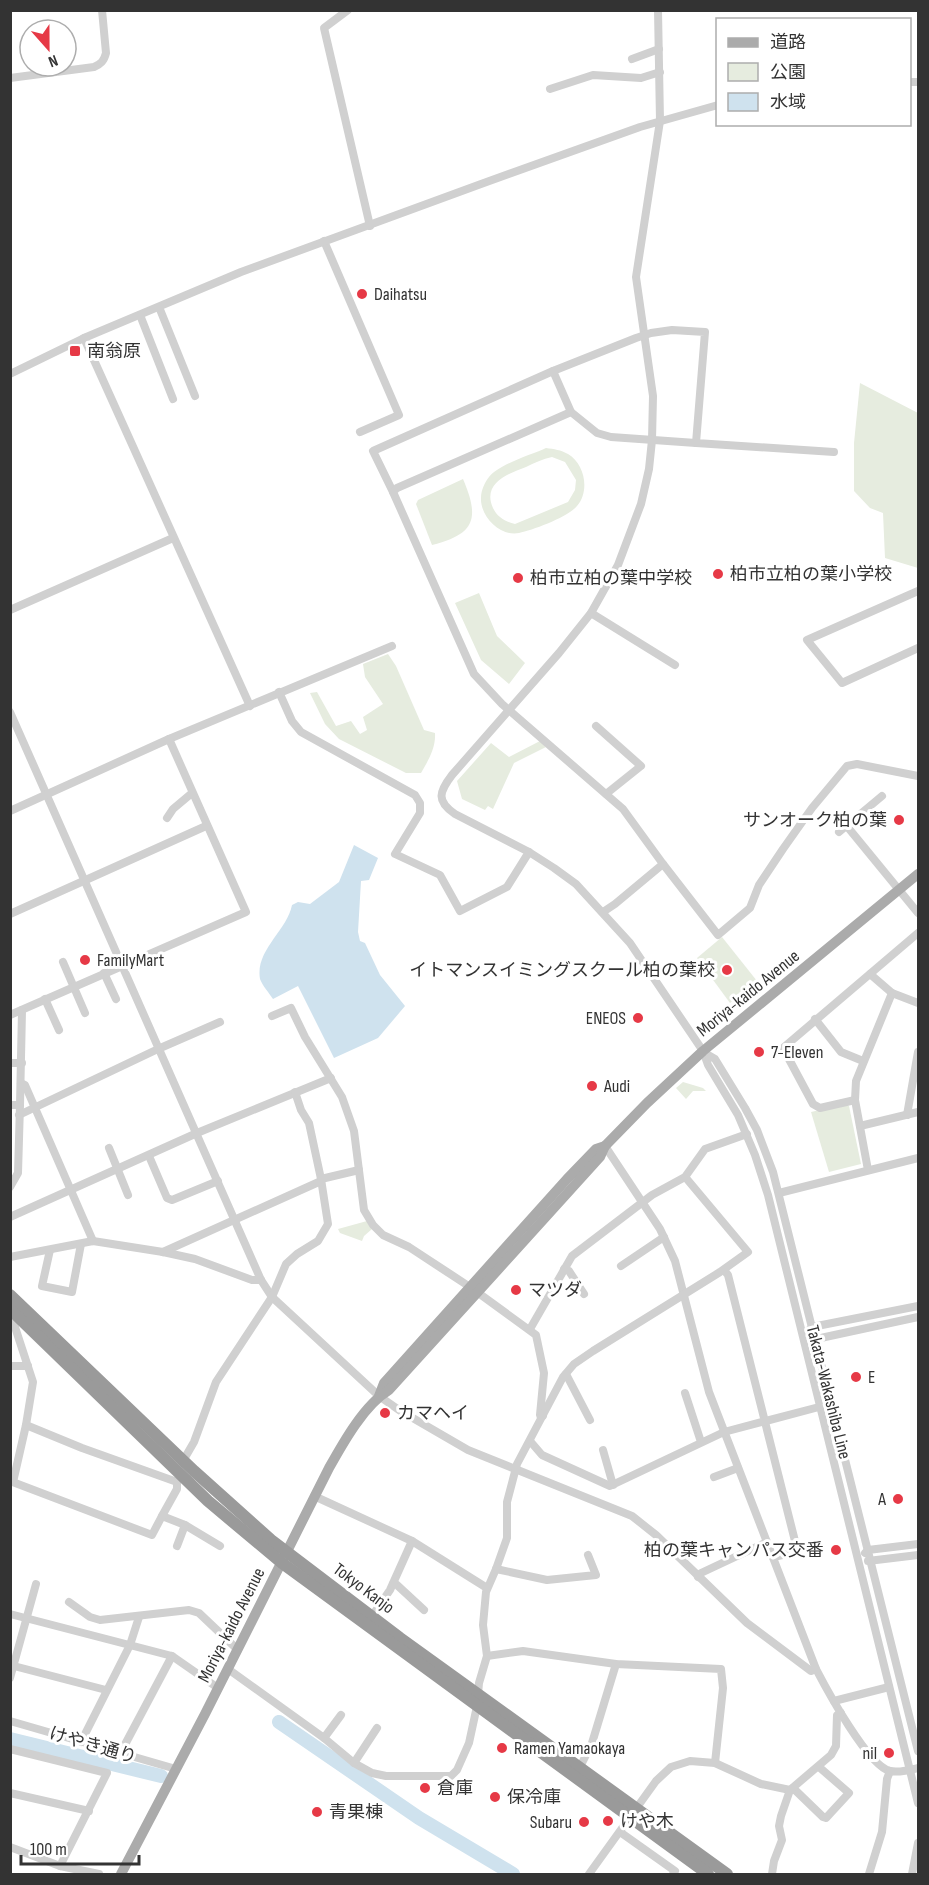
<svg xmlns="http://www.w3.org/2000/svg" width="929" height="1885" font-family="'Sofia Sans Condensed','Noto Sans JP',sans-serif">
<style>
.green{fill:#e6ecdf;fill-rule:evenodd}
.water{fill:#cfe2ee}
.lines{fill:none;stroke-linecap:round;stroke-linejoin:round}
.river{stroke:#cfe2ee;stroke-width:14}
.minor{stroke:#d0d0d0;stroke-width:8}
.major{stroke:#ababab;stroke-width:10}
.highway{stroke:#9a9a9a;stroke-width:12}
.poi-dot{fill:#e63946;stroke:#fff;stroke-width:2}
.labels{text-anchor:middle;stroke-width:6;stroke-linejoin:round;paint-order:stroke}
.poi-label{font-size:18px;fill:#333;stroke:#fff;text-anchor:start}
.street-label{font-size:18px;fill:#333;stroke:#fff}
</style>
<rect width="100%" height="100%" fill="#fff"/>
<g class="green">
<polygon points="860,383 918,413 918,568 885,558 883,513 870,508 854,491 854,443"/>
<path d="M546 448C554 449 561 450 568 454 585 464 590 491 577 506 568 517 533 530 519 533 500 537 480 516 481 498 481 490 485 482 489 477 499 464 531 455 546 448ZM552 457 565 462 576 480 575 490 568 502 515 524C506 522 497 517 493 508 482 484 507 474 526 467 534 463 543 459 552 457Z"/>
<path d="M463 479C480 519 475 534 432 545L416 504 418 500Z"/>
<polygon points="479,593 497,636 525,663 509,684 481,660 455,603"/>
<path d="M388 654 396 666 424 730 435 733C436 748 428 761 421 773H406L339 739 325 724 310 693 317 692 336 726 351 721 360 734 367 730 363 717 383 704 365 677 363 664Z"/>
<polygon points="540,741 546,747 514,763 493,809 488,806 485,810 462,799 457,781 491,743 509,757"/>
<polygon points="722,937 757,981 730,1003 697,958"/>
<polygon points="683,1082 703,1088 706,1091 693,1091 686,1099 676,1088"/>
<polygon points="846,1104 849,1106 861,1164 829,1172 811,1112"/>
<polygon points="367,1221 372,1229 364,1236 362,1241 340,1233 338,1229"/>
</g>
<path class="water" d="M354 845 378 858 369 880 361 881 358 932 360 941 365 943 380 975 405 1006 378 1038 334 1058 298 986 273 999C269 993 262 985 260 979 255 950 287 931 292 905L298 902 310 904 339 882Z"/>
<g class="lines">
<g class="river">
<polyline points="279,1722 419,1818 513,1874"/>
<polyline points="10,1739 161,1776"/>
</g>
<g class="minor">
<polyline points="348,10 324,28 370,226"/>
<path d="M658 10 660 121 636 277 653 396 652 440 649 469 641 504 618 565 591 613 559 653 452 775C439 792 436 801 455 814L529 852 554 868 576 884 630 943 703 1051 708 1065 738 1115 755 1155 768 1195 918 1803"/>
<polyline points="632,59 659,49"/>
<path d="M10 78 94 67C101 64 104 61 106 53L102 10"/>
<polyline points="910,82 918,82"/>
<polyline points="550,89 593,75 641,78 660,72"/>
<polyline points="324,241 399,415 360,432"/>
<polyline points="159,307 195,396"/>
<polyline points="140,315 173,399"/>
<polyline points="84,338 250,706"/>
<polyline points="553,371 571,412"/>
<polyline points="10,374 84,338 241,272 481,184 640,127 718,105"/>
<polyline points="393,492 373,451 553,371 636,338 651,333 672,330 705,332 696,443 834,452"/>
<polyline points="918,591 807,640 842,683 918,648"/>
<polyline points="10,610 173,538"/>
<polyline points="591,613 675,665"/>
<polyline points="279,692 292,721 301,732 415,795 420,803 420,813 395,854 440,875 460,911 507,887 529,852"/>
<polyline points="10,712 261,1280 272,1297 379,1396 399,1410 468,1450 632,1516 656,1535 747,1623 811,1671 816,1669"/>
<polyline points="596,726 641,766 606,794"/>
<polyline points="10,811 169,739 392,646"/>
<polyline points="167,818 173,809 192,793"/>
<polyline points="841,819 918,913"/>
<polyline points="839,832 882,796"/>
<polyline points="663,864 718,935 750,908 759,885 783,849 812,808 847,766 857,764 918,776"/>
<polyline points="603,912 615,904 663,864 623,809 502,704 474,674 393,492 397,488 571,412 597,433 611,437 696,443"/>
<polyline points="10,914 206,826"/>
<polyline points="63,962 85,1013"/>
<polyline points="104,973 116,999"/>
<polyline points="870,974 892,993 918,1003"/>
<polyline points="45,999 59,1030"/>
<polyline points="10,1015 246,912 169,739"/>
<polyline points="272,1016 291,1008 305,1037 342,1097 354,1131 364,1210 373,1225 383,1235 409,1247 470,1287"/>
<polyline points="815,1019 841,1052 863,1061"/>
<polyline points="703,1052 715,1059 745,1108 757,1130 773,1172 918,1751"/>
<polyline points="10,1063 22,1063"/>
<polyline points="21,1083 25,1085 93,1241"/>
<polyline points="855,1100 856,1081 892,993"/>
<polyline points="10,1105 20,1105 18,1173 10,1187"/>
<polyline points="20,1105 22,1010"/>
<polyline points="19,1115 158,1049 220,1022"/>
<polyline points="907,1115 918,1052"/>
<polyline points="860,1126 918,1112"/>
<path d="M605 1146 660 1229 675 1261 709 1392 816 1669C827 1690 868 1766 890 1771 899 1773 910 1770 918 1768"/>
<polyline points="109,1148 128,1195"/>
<polyline points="149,1156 167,1198 172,1200 218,1181"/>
<polyline points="868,1170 855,1100 820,1108 813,1104 783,1048 918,933"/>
<polyline points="321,1179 359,1170"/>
<polyline points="779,1193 918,1158"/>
<polyline points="10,1217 197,1133 331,1078"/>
<polyline points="50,1250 42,1286 72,1292 81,1244"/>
<polyline points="163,1252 321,1181"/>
<polyline points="10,1257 93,1241 163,1252 195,1259 252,1280 261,1280"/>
<polyline points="621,1266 664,1237"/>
<polyline points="564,1269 569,1271 584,1294"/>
<polyline points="724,1270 728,1275 796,1545 792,1553 773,1557"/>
<polyline points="477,1292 536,1335 544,1373 540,1415 543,1416"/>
<polyline points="530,1329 572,1256 652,1195 685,1177 705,1149 747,1134"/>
<polyline points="808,1331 812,1327 918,1306"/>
<polyline points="810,1338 816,1339 918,1317"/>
<polyline points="10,1366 28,1366"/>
<polyline points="566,1374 590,1420"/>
<polyline points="685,1393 701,1442"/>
<polyline points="26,1425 82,1448 177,1482"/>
<polyline points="530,1441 542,1455 610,1486 724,1432 819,1407"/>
<polyline points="603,1450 613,1485"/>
<polyline points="183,1461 194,1442 216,1382 272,1297 286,1264 297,1254 318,1241 328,1224 321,1179 309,1123 301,1110 295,1092"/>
<polyline points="714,1477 738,1468"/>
<polyline points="10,1481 152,1535 162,1516 185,1525 220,1546"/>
<polyline points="13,1482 26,1425 33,1382 14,1324 19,1317"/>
<polyline points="314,1496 412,1541 487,1588"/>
<polyline points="162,1516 177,1489 177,1482 180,1479"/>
<polyline points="177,1546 185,1525"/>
<polyline points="865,1553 868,1550 918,1544"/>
<polyline points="868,1561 918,1555"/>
<polyline points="496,1569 547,1580 596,1575 588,1555"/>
<polyline points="698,1577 701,1573 767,1542"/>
<polyline points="393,1584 397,1585 424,1610"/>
<polyline points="69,1602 90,1617 100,1620 189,1610 199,1613 238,1650"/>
<polyline points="10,1614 172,1656 218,1688"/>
<polyline points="372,1616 390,1590 412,1541"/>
<polyline points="487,1656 523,1651 616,1664 721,1669 723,1688 715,1763"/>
<polyline points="10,1665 106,1690"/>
<polyline points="228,1669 324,1738 354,1763 372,1773 386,1776 451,1776 457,1770 469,1743 477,1706 479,1683 487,1656 483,1625 486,1592 496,1569 507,1538 507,1502 517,1464 563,1377 574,1364 593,1351 720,1272 748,1252 686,1178"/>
<polyline points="10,1678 36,1584"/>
<polyline points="834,1701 889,1687"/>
<polyline points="10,1721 176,1769"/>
<polyline points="324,1738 341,1715"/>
<polyline points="81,1742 130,1645 139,1617"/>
<polyline points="10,1749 107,1773 60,1866"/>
<polyline points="121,1752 172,1656"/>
<polyline points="354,1763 377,1728"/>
<polyline points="580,1767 592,1743 616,1664"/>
<polyline points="793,1788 823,1817 826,1818 849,1793 819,1767"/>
<polyline points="10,1793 89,1811"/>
<polyline points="620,1832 675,1871 673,1874"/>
<polyline points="10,1847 60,1866 99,1874"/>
<polyline points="589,1874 656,1781 671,1767 690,1761 715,1763 761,1784 790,1790"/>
<polyline points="772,1874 774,1861 782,1840 779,1826 781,1816 790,1790 831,1755 836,1746 837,1715 841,1713"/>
<polyline points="869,1874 882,1832 887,1779 890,1771"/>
<polyline points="912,1874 918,1843"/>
</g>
<g class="major">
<polyline points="379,1396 384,1383 567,1179 596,1149 605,1146"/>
<path d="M121 1874 205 1714 329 1468C343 1443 364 1405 389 1390L600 1157 605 1146 647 1103 703 1051 918 874"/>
</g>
<g class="highway">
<polyline points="10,1295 194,1471 271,1540 400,1638 727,1874"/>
<polyline points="10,1309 208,1501 282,1563 708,1874"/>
</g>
</g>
<g class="poi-dot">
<circle cx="362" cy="294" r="6"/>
<rect x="69" y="345" width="12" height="12" rx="3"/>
<circle cx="718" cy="574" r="6"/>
<circle cx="518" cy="578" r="6"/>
<circle cx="899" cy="820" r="6"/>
<circle cx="85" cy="960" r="6"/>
<circle cx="727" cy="970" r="6"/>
<circle cx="638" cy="1018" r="6"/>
<circle cx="759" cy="1052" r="6"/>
<circle cx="592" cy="1086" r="6"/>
<circle cx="516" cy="1290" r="6"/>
<circle cx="856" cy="1377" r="6"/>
<circle cx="385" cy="1413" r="6"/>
<circle cx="898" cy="1499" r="6"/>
<circle cx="836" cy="1550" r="6"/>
<circle cx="502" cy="1748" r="6"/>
<circle cx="889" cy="1753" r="6"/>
<circle cx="425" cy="1788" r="6"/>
<circle cx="495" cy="1797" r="6"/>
<circle cx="317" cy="1812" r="6"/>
<circle cx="608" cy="1821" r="6"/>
<circle cx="584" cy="1822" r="6"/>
</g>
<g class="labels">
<g class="poi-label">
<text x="374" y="300">Daihatsu</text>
<text x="87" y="357">南翁原</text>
<text x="730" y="580">柏市立柏の葉小学校</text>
<text x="530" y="584">柏市立柏の葉中学校</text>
<text x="887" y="826" text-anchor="end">サンオーク柏の葉</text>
<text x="97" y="966">FamilyMart</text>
<text x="715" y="976" text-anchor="end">イトマンスイミングスクール柏の葉校</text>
<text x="626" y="1024" text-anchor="end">ENEOS</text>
<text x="771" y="1058">7-Eleven</text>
<text x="604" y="1092">Audi</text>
<text x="528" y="1296">マツダ</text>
<text x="868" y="1383">E</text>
<text x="397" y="1419">カマヘイ</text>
<text x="886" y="1505" text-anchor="end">A</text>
<text x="824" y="1556" text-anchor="end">柏の葉キャンパス交番</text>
<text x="514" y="1754">Ramen Yamaokaya</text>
<text x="877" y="1759" text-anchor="end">nil</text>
<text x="437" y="1794">倉庫</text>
<text x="507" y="1803">保冷庫</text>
<text x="329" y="1818">青果棟</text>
<text x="620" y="1827">けや木</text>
<text x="572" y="1828" text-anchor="end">Subaru</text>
</g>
<g class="street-label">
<text transform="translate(748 993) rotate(-39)" y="6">Moriya-kaido Avenue</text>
<text transform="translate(829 1392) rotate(76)" y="6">Takata-Wakashiba Line</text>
<text transform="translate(364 1588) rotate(37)" y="6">Tokyo Kanjo</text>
<text transform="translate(231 1625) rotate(-63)" y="6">Moriya-kaido Avenue</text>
<text transform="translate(93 1745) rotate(16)" y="6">けやき通り</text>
</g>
</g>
<rect width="929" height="1885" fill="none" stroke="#333333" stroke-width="24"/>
<rect x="716" y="18" width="195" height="108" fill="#ffffff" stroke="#adadad" stroke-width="1.5"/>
<rect x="728" y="38" width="30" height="9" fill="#ababab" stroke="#adadad" stroke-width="1.5"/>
<text x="770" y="48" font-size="18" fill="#333333">道路</text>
<rect x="728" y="63" width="30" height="18" fill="#e6ecdf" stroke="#adadad" stroke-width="1.5"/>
<text x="770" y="78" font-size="18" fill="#333333">公園</text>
<rect x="728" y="93" width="30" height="18" fill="#cfe2ee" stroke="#adadad" stroke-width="1.5"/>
<text x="770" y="108" font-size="18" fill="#333333">水域</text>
<g transform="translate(48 48) rotate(159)"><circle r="28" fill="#ffffff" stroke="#adadad" stroke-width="1.5"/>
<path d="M0-4.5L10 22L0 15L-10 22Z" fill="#e63946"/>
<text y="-9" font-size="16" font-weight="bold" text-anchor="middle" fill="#333333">N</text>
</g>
<path d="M21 1855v9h118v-9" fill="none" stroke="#333333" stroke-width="3"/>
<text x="30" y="1855" font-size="18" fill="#333333" stroke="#ffffff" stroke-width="4.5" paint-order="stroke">100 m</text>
</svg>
